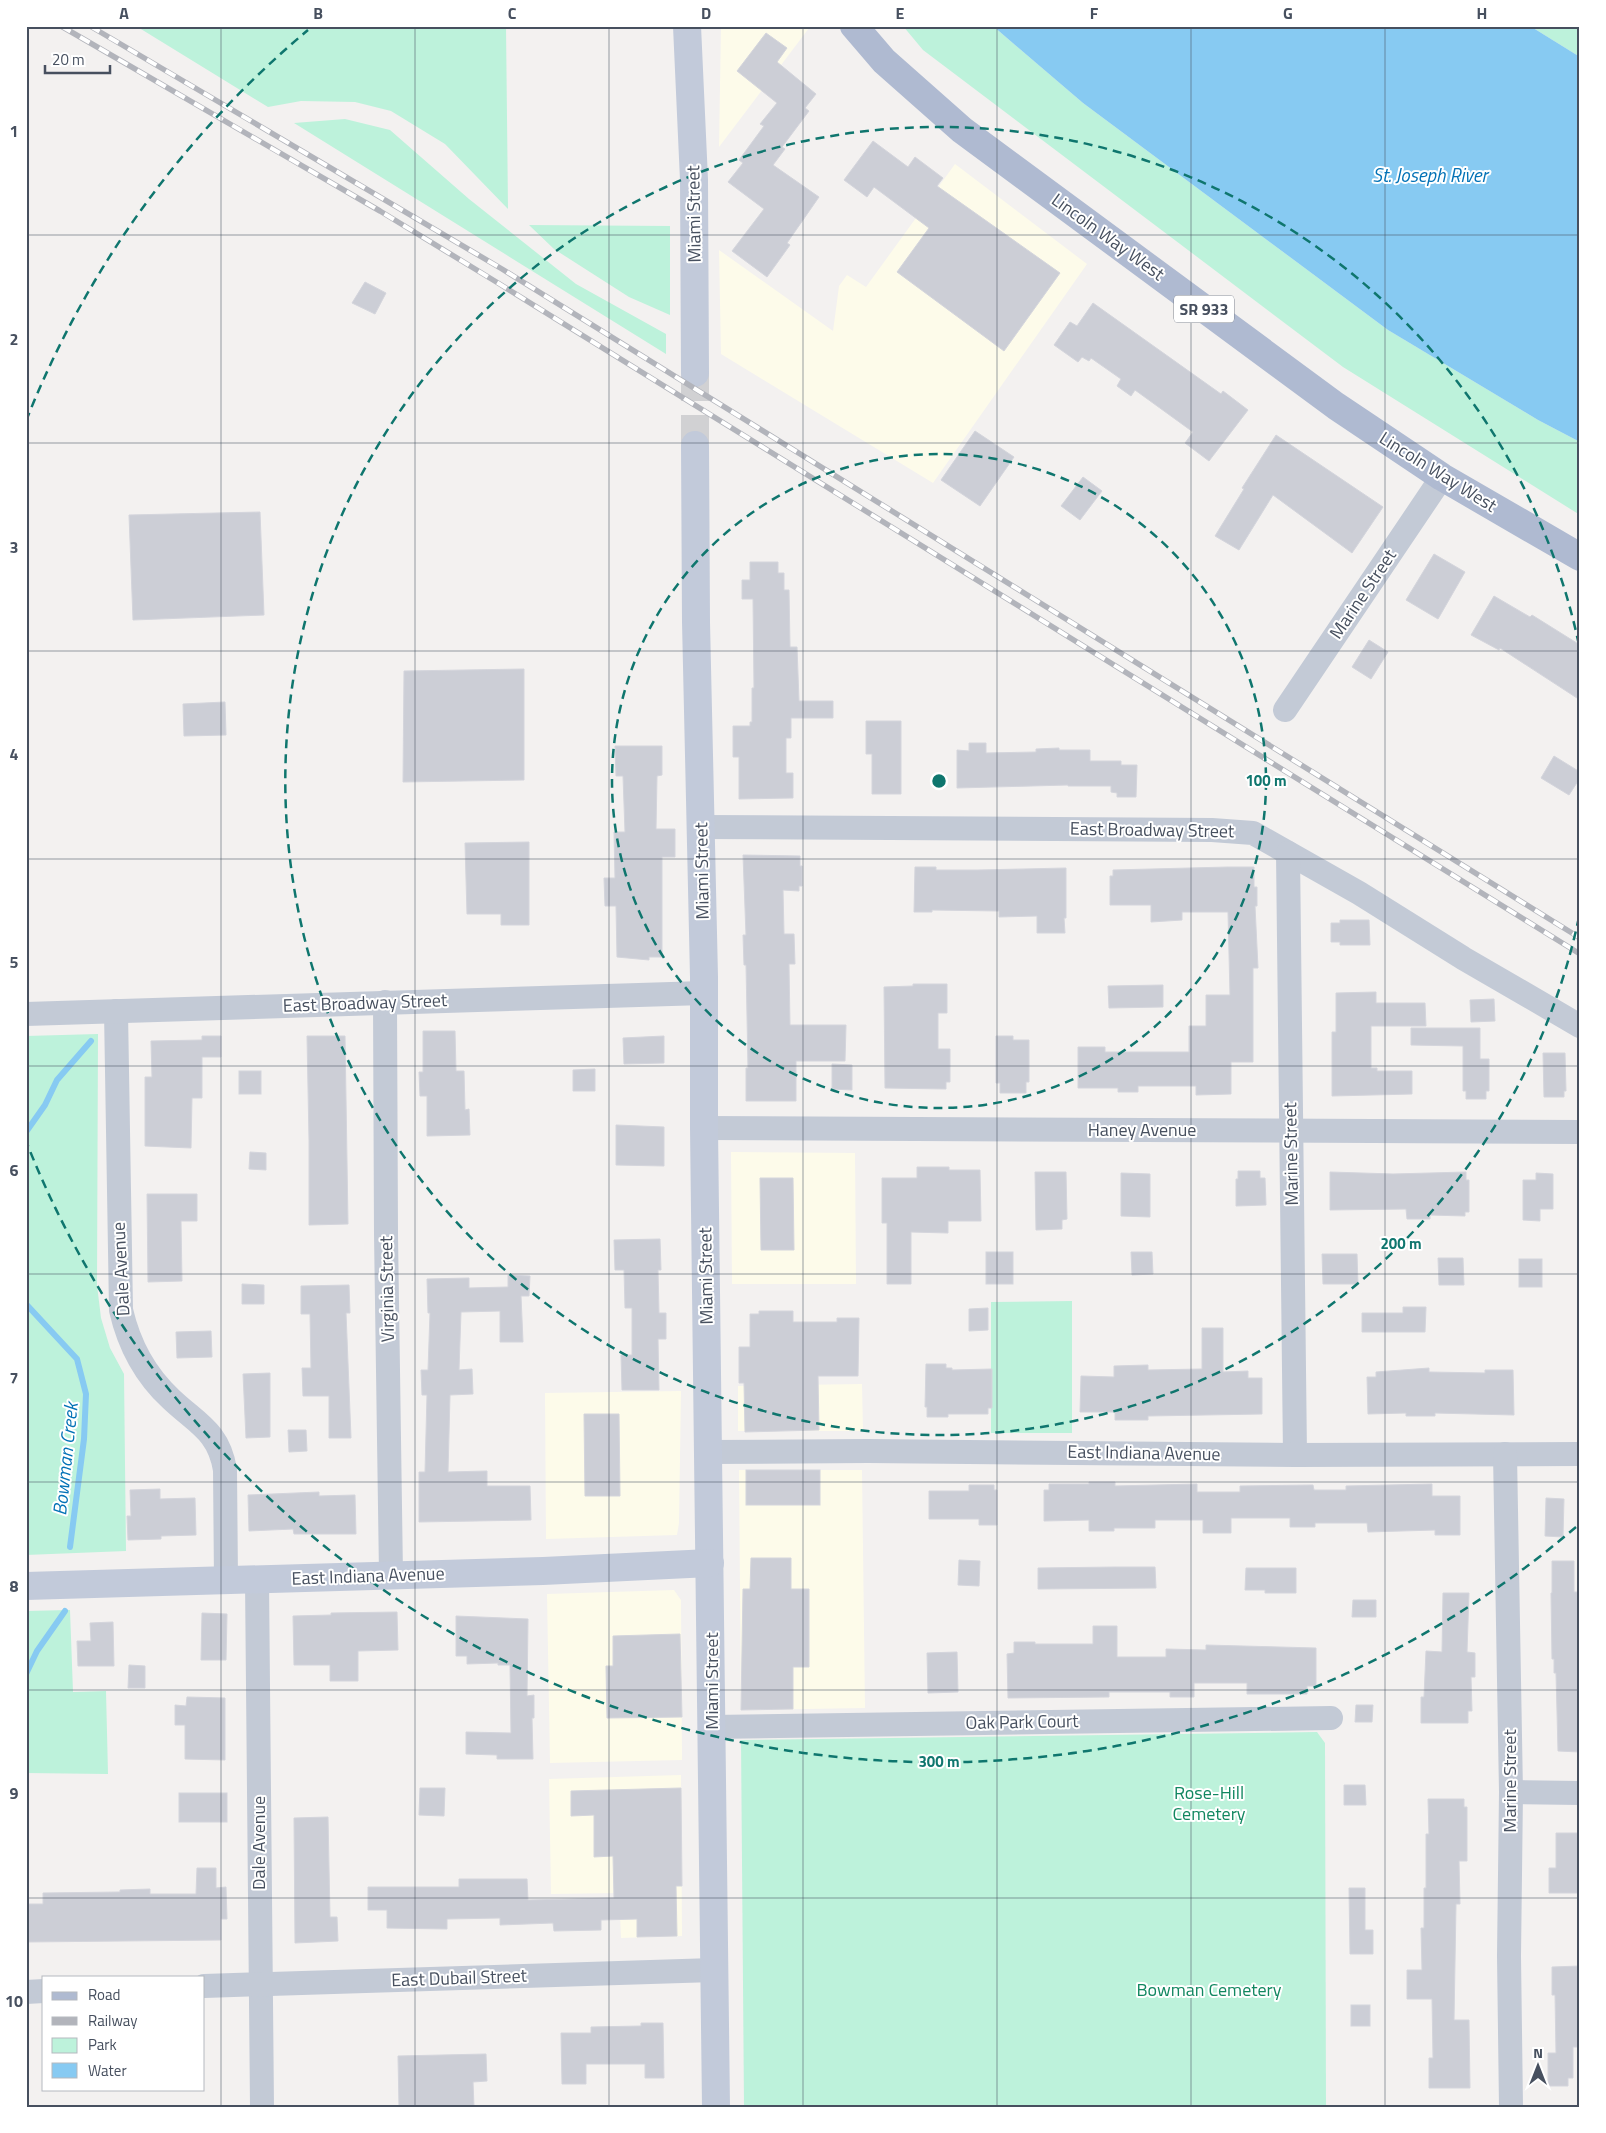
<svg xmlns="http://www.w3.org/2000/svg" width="1606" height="2133" font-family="'Titillium Web',sans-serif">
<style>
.commercial{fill:#fdfbea}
.green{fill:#bdf2db}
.water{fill:#87caf2}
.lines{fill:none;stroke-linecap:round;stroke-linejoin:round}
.stream{stroke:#87caf2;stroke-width:6}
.building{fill:#ccced6;stroke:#d4d5dc}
.secondary-tunnel{stroke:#d1d1d3;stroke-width:28;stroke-dasharray:28 14;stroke-linecap:butt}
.street{stroke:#c3cad6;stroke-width:24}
.secondary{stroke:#c2cada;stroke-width:28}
.primary{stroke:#afbad1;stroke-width:28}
.rail-casing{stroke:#b2b4bb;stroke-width:5.5}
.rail{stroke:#fff;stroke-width:4;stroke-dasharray:11;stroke-linecap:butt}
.grid{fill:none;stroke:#47505f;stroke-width:1;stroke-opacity:0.55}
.ring{fill:none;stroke:#0f766e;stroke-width:2.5;stroke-dasharray:9 6}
.labels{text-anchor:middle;stroke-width:4;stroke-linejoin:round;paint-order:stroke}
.shield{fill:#fff;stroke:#7e848f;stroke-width:1}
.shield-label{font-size:16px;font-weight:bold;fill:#47505f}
.street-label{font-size:18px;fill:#47505f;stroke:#fff}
.park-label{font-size:18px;fill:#118760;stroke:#fff}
.water-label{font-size:19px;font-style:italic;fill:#0372b6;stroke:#fff}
.centre{fill:#0f766e;stroke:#fff;stroke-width:2.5}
.ring-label{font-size:15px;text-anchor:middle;font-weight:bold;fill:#0f766e;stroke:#fff;stroke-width:4;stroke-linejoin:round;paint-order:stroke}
.neatline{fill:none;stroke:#47505f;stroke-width:2}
.grid-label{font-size:16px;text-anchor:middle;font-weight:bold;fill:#47505f}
</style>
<rect width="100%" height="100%" fill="#f3f1f0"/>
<g class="commercial">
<polygon points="721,26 809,28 719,147"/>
<polygon points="955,164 1087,264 933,483 721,354 719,250 833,331 839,286 847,275 866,287"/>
<polygon points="731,1152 855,1153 856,1284 732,1284"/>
<polygon points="862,1384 863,1431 738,1431 738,1386"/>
<polygon points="681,1391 679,1523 677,1535 546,1539 545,1393"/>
<polygon points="739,1470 862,1470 865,1708 741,1710"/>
<polygon points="674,1590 681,1600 682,1760 550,1763 547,1594"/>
<polygon points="681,1775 682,1936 621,1938 619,1893 551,1894 549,1779"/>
</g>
<g class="green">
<polygon points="136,26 506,26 508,209 445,144 391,111 355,102 301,101 268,107"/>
<polygon points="903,26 993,26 1083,103 1388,330 1538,420 1580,442 1580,515 1343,367 923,50"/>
<polygon points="1530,26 1580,26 1580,57"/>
<polygon points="345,119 390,130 469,199 576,284 666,334 666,354 294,123"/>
<polygon points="529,225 670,226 670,315 629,297 554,249"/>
<polygon points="98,1034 97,1285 101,1318 110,1348 124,1374 126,1551 26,1555 26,1036"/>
<polygon points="1072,1301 1072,1433 991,1433 991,1302"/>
<polygon points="70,1610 73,1692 106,1691 108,1774 26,1773 26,1611"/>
<polygon points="1317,1732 1325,1743 1326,2107 744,2107 741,1740"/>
</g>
<polygon class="water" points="993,26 1530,26 1580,57 1580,442 1538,420 1388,330 1083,103"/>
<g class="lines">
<g class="stream">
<polyline points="26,1132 45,1105 57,1080 91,1041"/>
<polyline points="26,1304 77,1359 86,1394 84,1439 70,1547"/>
<polyline points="26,1674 37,1651 65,1611"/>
</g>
</g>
<g class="building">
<polygon points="766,33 787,48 777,62 816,94 805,108 809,111 782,147 785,149 773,165 819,197 787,243 790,245 767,277 732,251 764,209 728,182 743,163 739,160 764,126 760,124 777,103 737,71"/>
<polygon points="873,141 908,167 915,157 943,178 937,186 1060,273 1004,351 897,272 929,228 874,187 867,197 844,180"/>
<polygon points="365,282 386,293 375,314 352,303"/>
<polygon points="1093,303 1221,394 1223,391 1248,410 1209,461 1185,443 1193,432 1135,390 1131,396 1117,386 1121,379 1091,358 1089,361 1082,357 1078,362 1054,345 1070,322 1077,326"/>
<polygon points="975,431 1014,457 980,506 941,480"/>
<polygon points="1276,435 1383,507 1352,553 1273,495 1239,550 1215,536 1244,489 1242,488"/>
<polygon points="1083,477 1102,491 1080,520 1061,506"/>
<polygon points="260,512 264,615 133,620 129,515"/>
<polygon points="1434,554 1465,572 1438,619 1406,600"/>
<polygon points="750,562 778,562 778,573 784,573 784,590 789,590 790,647 797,647 799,701 833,701 833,718 791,718 791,738 786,738 786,773 793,773 793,798 739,799 739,757 733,757 733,726 750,726 750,722 752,722 752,688 754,688 753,599 742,599 742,580 750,580"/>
<polygon points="1494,596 1530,617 1532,615 1580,645 1580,700 1500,648 1499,650 1471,635"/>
<polygon points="1369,640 1388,652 1371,679 1352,667"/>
<polygon points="524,669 524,780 403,782 404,671"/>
<polygon points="225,702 226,735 184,736 183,704"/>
<polygon points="866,721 901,721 901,794 872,794 872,754 866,754"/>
<polygon points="969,743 986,743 986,753 1036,752 1036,749 1059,748 1059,750 1090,750 1090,761 1121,761 1121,765 1137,765 1136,797 1117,797 1117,793 1111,792 1111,786 1068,786 1068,785 957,788 957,750 969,751"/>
<polygon points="615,746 662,746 662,775 657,776 656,829 675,829 675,857 662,857 662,957 649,957 649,960 617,957 616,906 605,906 604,878 615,878 614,832 625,832 623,776 616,776"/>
<polygon points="1554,756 1580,772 1580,778 1569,795 1541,778"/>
<polygon points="529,842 529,925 501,925 501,914 467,914 465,843"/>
<polygon points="743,855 800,856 800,866 802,866 802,886 799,886 799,891 783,890 784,934 794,934 795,964 789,964 790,1025 846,1025 845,1061 796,1061 796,1101 746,1101 746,1068 748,1068 746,965 744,965 743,935 746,935"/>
<polygon points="915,867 936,867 936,870 978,870 1066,868 1066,918 1064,918 1065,933 1037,933 1037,916 999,917 999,911 932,910 932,912 914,912"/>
<polygon points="1228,867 1254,867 1254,887 1257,887 1257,906 1255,906 1258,968 1253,968 1253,1062 1231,1062 1231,1094 1196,1095 1196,1086 1138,1086 1138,1092 1118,1092 1118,1088 1078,1088 1078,1047 1105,1047 1105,1052 1189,1052 1189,1026 1206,1026 1206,995 1230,995 1228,912 1182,912 1182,920 1151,922 1151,905 1110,905 1110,876 1113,876 1113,870"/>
<polygon points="1340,920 1369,920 1370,945 1340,945 1340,942 1331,942 1331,923 1340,923"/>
<polygon points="913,984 947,984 947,1013 938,1013 938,1049 950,1049 950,1082 946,1082 946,1089 885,1088 884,987 913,986"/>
<polygon points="1163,985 1163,1007 1109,1008 1108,986"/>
<polygon points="1376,992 1376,1003 1425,1003 1426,1026 1371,1026 1371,1068 1377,1068 1377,1071 1412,1071 1412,1094 1332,1096 1332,1032 1336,1032 1336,993"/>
<polygon points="1494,999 1495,1021 1471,1022 1470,1000"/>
<polygon points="1411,1028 1480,1028 1480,1059 1489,1059 1489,1091 1486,1091 1486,1099 1466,1099 1466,1091 1463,1091 1463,1046 1411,1045"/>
<polygon points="423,1031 455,1031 456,1071 464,1071 465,1110 469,1109 470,1135 427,1136 427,1096 420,1096 419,1072 423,1072"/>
<polygon points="202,1036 221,1036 221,1057 202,1057 202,1098 192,1098 191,1148 145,1146 145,1077 152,1077 151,1041 202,1040"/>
<polygon points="307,1036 345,1036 348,1224 309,1225 309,1140"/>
<polygon points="664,1036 664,1063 624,1064 623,1038"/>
<polygon points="996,1036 1013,1036 1013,1040 1029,1040 1029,1082 1026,1082 1026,1093 1000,1093 1000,1083 996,1083"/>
<polygon points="1543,1053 1565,1053 1566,1091 1564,1091 1564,1097 1544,1097"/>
<polygon points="832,1064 852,1065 852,1090 832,1089"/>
<polygon points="595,1069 595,1091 573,1091 573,1070"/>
<rect x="239" y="1071" width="22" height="23"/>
<polygon points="616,1125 664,1127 664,1166 616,1165"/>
<polygon points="250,1152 266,1153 266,1170 249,1169"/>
<polygon points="917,1167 949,1167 949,1170 980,1170 981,1221 948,1221 948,1233 911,1232 911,1284 887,1284 887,1223 882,1223 882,1178 917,1178"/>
<polygon points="1238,1171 1260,1171 1260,1178 1265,1178 1266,1205 1236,1206 1236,1179 1238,1179"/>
<polygon points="1035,1172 1066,1172 1067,1219 1062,1220 1062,1229 1036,1230"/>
<polygon points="1330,1172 1393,1174 1466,1172 1466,1180 1469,1180 1469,1212 1465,1212 1465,1216 1430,1215 1430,1219 1407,1219 1406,1209 1330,1210"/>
<polygon points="1121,1173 1150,1174 1150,1217 1121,1216"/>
<polygon points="1536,1173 1553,1174 1553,1209 1540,1209 1540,1221 1523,1220 1523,1180 1536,1180"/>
<polygon points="760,1178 793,1178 794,1250 761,1250"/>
<polygon points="147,1194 197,1194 197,1221 181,1221 182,1281 148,1282"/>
<polygon points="660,1239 661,1270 658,1270 659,1313 666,1313 666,1339 658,1339 659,1390 622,1390 621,1355 632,1355 632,1308 625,1308 624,1270 615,1270 614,1240"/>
<rect x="986" y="1252" width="27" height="32"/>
<polygon points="1131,1252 1152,1252 1153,1274 1132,1275"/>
<polygon points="1322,1254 1357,1254 1358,1284 1323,1284"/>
<polygon points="1438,1258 1463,1258 1464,1285 1439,1285"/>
<rect x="1519" y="1259" width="23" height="28"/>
<polygon points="508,1275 530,1276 529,1296 521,1296 523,1342 500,1342 500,1311 461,1312 459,1370 472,1369 473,1394 450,1395 448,1472 487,1471 487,1486 530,1486 531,1520 419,1522 419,1472 425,1472 427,1395 422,1395 421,1370 428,1370 430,1313 428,1313 427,1279 469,1278 469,1288 508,1287"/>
<polygon points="242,1284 264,1285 264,1304 242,1304"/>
<polygon points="349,1285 350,1313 346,1313 351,1438 329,1438 329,1396 303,1396 302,1368 311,1368 310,1314 301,1314 301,1286"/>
<polygon points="1403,1307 1426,1307 1425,1332 1362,1332 1362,1313 1403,1313"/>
<polygon points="988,1308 988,1330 969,1331 969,1309"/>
<polygon points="759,1311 793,1311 793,1322 837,1322 837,1318 859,1318 858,1376 818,1376 819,1430 745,1432 744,1383 739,1383 739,1347 750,1347 750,1314 759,1314"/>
<polygon points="1202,1328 1223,1328 1223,1372 1248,1371 1248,1378 1262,1378 1262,1414 1148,1416 1148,1420 1115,1420 1115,1412 1080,1412 1081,1376 1114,1377 1114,1366 1148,1365 1148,1370 1202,1369"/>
<polygon points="211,1331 212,1357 177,1358 176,1332"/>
<polygon points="926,1364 946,1364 946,1368 952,1368 952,1370 992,1369 992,1408 988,1408 988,1414 948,1414 948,1417 927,1417 927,1407 925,1407"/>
<polygon points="1429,1368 1429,1372 1485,1373 1485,1370 1513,1370 1514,1415 1435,1413 1435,1416 1406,1416 1406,1413 1368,1414 1367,1377 1376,1377 1376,1372"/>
<polygon points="270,1373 270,1437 246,1438 243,1374"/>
<polygon points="584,1414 619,1414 620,1496 585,1496"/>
<polygon points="288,1430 306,1430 307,1451 289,1452"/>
<rect x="746" y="1470" width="74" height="35"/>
<polygon points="1089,1482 1115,1482 1115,1486 1197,1484 1197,1492 1240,1492 1240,1486 1313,1485 1314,1490 1346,1490 1346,1486 1432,1484 1432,1496 1460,1496 1460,1535 1435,1535 1435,1530 1368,1532 1367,1523 1315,1523 1315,1527 1290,1527 1290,1518 1231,1518 1231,1533 1203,1533 1203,1520 1155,1520 1155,1528 1114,1528 1114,1531 1089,1531 1089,1520 1044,1521 1044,1490 1049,1490 1049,1484 1089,1484"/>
<polygon points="969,1485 994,1485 994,1490 997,1490 997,1525 979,1525 979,1519 929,1519 929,1491 969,1491"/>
<polygon points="160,1489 160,1499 195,1498 196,1535 161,1536 161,1539 128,1540 127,1516 131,1516 130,1490"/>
<polygon points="319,1492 319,1496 355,1495 356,1534 294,1534 293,1529 249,1531 248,1495"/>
<polygon points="1546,1498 1564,1499 1563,1537 1545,1536"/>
<polygon points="751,1558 791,1558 791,1589 809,1589 809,1667 793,1667 793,1709 741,1710 743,1589 750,1589"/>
<polygon points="959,1560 980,1561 979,1586 958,1585"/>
<polygon points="1552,1561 1574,1561 1574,1592 1580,1592 1580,1752 1558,1751 1556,1673 1554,1673 1554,1659 1552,1659 1551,1593 1552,1593"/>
<polygon points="1116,1567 1155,1567 1156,1588 1038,1589 1038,1568"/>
<polygon points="1246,1568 1296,1568 1296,1593 1265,1593 1265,1590 1245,1590"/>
<polygon points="1443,1593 1469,1593 1467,1652 1475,1653 1475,1677 1471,1677 1472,1711 1468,1711 1468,1723 1421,1723 1421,1697 1424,1697 1426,1651 1442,1652"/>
<polygon points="1353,1600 1376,1600 1376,1617 1352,1617"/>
<polygon points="397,1612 398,1650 358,1651 358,1681 330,1681 330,1665 294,1665 293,1616 331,1615 331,1613"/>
<polygon points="202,1613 227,1614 226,1660 201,1660"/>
<polygon points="456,1616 528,1619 527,1696 534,1695 534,1718 532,1718 533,1759 497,1759 497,1755 466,1754 466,1732 511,1733 510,1665 498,1665 498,1663 467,1664 467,1656 456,1656"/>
<polygon points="113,1622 114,1666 78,1666 77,1641 91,1641 90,1623"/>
<polygon points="1093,1626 1117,1626 1117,1657 1166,1657 1166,1649 1206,1650 1206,1645 1316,1648 1316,1686 1307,1686 1307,1694 1247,1694 1247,1683 1194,1683 1194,1697 1170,1697 1170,1692 1109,1692 1109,1697 1008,1698 1007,1654 1014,1653 1014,1642 1035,1642 1035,1644 1093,1644"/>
<polygon points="680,1634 682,1717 607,1718 606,1666 613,1666 613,1636"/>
<polygon points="957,1652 958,1692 928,1693 927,1653"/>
<polygon points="129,1665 145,1666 145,1688 128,1688"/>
<polygon points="187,1697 225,1698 225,1760 185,1759 185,1725 175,1725 175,1705 186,1706"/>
<polygon points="1356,1705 1373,1705 1372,1722 1355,1722"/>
<polygon points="1344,1785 1365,1785 1366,1805 1344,1805"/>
<polygon points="420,1788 445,1788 444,1816 419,1815"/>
<polygon points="681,1788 682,1886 676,1886 677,1936 637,1937 637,1919 601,1920 601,1930 554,1931 553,1923 500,1925 500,1918 447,1919 447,1929 387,1928 387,1910 368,1910 368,1887 459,1887 459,1879 527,1879 528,1900 614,1898 613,1856 594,1857 594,1815 571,1816 571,1791"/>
<rect x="179" y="1793" width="48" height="29"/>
<polygon points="1428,1799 1464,1799 1464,1807 1467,1807 1467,1861 1459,1861 1460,1904 1456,1904 1454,2020 1469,2020 1470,2088 1429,2088 1429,2058 1433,2058 1432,1999 1407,1999 1407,1970 1422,1970 1421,1928 1424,1928 1424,1888 1426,1888 1426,1834 1429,1834"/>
<polygon points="328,1817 330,1917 337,1917 338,1941 295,1943 294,1818"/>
<polygon points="1556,1833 1580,1833 1580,1893 1549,1893 1549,1868 1556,1868"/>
<polygon points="197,1868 216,1868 216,1888 226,1887 227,1919 221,1919 221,1940 26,1942 26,1904 43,1904 43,1893 120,1892 120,1890 150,1889 150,1894 196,1894"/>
<polygon points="1349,1888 1365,1888 1365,1930 1373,1930 1373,1954 1350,1954"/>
<polygon points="1580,1966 1580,2047 1573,2047 1573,2078 1568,2078 1568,2086 1548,2086 1548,2053 1556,2053 1555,1995 1552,1995 1552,1967"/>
<rect x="1351" y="2005" width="19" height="21"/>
<polygon points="641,2023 663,2023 664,2078 645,2078 645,2064 586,2064 586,2084 562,2084 561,2033 591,2033 591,2027 641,2026"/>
<polygon points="486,2054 487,2081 473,2082 474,2107 399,2107 398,2056"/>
</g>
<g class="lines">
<polyline class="secondary-tunnel" points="695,373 695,445"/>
<g class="street">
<polyline points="1285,710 1442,477"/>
<polyline points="701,827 1212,830 1253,833 1359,893 1463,958 1580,1026"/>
<polyline points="1288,853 1295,1455"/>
<polyline points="385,1002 386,1234 391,1575"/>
<path d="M116 1011 121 1310C129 1345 144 1374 171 1399 196 1423 219 1431 225 1470L226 1580"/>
<polyline points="26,1014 704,993"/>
<polyline points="704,1128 1580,1132"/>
<polyline points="708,1452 868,1451 1295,1455 1580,1454"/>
<polyline points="1505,1454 1511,1792 1509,1956 1511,2107"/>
<polyline points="257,1580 262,2107"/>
<polyline points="712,1727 1331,1718"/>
<polyline points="1511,1792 1580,1793"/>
<polyline points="204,1986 714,1970"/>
<polyline points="26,1992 44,1991"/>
</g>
<g class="secondary">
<polyline points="687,26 694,180 695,373"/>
<polyline points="695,445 696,622 704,977 704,1128 716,2107"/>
<polyline points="26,1586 543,1571 710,1563"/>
</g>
<polyline class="primary" points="854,26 884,61 962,130 1336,406 1442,477 1580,557"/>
<defs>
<g id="rail">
<polyline points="61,26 380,211 498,283 1580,954"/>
<polyline points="90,26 502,269 1580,938"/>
</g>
</defs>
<use href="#rail" class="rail-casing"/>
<use href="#rail" class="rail"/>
</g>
<path class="grid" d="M221 26V2107M415 26V2107M609 26V2107M803 26V2107M997 26V2107M1191 26V2107M1385 26V2107M26 235H1580M26 443H1580M26 651H1580M26 859H1580M26 1066H1580M26 1274H1580M26 1482H1580M26 1690H1580M26 1898H1580"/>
<g class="ring">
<circle cx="939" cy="781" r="327"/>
<path d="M1579 917A654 654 0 1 1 1579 645"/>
<path d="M1576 1527A981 981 0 0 1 26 1141M26 421A981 981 0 0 1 308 30"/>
</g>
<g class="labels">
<rect class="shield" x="1174" y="295.5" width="60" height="27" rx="4"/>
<g class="shield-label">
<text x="1204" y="315">SR 933</text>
</g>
<g class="street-label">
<text transform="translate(694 214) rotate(-91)" y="6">Miami Street</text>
<text transform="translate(1108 237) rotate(36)" y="6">Lincoln Way West</text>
<text transform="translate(1438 472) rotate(32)" y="6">Lincoln Way West</text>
<text transform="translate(1363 594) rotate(-56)" y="6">Marine Street</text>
<text transform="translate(1152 830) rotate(1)" y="6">East Broadway Street</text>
<text transform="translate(702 871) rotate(-91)" y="6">Miami Street</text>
<text transform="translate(365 1003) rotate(-2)" y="6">East Broadway Street</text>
<text x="1142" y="1136">Haney Avenue</text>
<text transform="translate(1291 1154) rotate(-91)" y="6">Marine Street</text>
<text transform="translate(121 1269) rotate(-93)" y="6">Dale Avenue</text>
<text transform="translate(706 1276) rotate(-91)" y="6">Miami Street</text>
<text transform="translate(387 1289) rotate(-91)" y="6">Virginia Street</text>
<text transform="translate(1144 1453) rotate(1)" y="6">East Indiana Avenue</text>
<text transform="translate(368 1576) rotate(-2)" y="6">East Indiana Avenue</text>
<text transform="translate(712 1681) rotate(-90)" y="6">Miami Street</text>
<text transform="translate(1022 1722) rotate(-1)" y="6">Oak Park Court</text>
<text transform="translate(1510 1781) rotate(-90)" y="6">Marine Street</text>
<text transform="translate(259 1843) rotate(-90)" y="6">Dale Avenue</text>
<text transform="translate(459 1978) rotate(-2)" y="6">East Dubail Street</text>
</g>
<g class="park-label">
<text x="1209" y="1799">Rose-Hill<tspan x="1209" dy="21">Cemetery</tspan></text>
<text x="1209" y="1996">Bowman Cemetery</text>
</g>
<g class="water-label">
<text x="1430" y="182">St. Joseph River</text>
<text transform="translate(65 1459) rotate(-84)" y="7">Bowman Creek</text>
</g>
</g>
<circle cx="939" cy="781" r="8" class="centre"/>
<g class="ring-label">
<text x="1266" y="786">100 m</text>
<text x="1401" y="1249">200 m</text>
<text x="939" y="1767">300 m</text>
</g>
<rect width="1606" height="2133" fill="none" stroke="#ffffff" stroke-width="55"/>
<rect x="42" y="1976" width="162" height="115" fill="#ffffff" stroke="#b5b9bf"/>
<rect x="52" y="1992" width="25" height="8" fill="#afbad1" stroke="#b5b9bf"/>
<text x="88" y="2000" font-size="15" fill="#47505f">Road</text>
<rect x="52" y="2017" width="25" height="8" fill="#b2b4bb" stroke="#b5b9bf"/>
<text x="88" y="2026" font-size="15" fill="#47505f">Railway</text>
<rect x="52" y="2038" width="25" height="15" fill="#bdf2db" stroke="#b5b9bf"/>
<text x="88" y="2050" font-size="15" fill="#47505f">Park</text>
<rect x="52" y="2063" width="25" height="15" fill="#87caf2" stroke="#b5b9bf"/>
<text x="88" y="2076" font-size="15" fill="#47505f">Water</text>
<g transform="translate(1538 2066)" stroke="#ffffff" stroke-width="4" paint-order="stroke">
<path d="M0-4L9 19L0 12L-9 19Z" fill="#47505f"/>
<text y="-8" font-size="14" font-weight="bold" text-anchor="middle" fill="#47505f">N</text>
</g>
<path d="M45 65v8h65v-8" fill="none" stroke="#47505f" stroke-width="2.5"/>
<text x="52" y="65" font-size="15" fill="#47505f" stroke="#ffffff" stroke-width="4" paint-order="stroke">20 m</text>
<rect x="28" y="28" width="1550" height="2078" class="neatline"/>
<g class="grid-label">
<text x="124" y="19">A</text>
<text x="318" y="19">B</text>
<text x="512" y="19">C</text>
<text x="706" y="19">D</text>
<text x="900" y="19">E</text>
<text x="1094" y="19">F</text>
<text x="1288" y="19">G</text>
<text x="1482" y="19">H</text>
<text x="14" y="137">1</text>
<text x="14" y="345">2</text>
<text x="14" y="553">3</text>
<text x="14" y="760">4</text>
<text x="14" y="968">5</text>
<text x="14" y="1176">6</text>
<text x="14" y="1384">7</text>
<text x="14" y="1592">8</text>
<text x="14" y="1799">9</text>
<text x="14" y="2007">10</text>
</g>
</svg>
